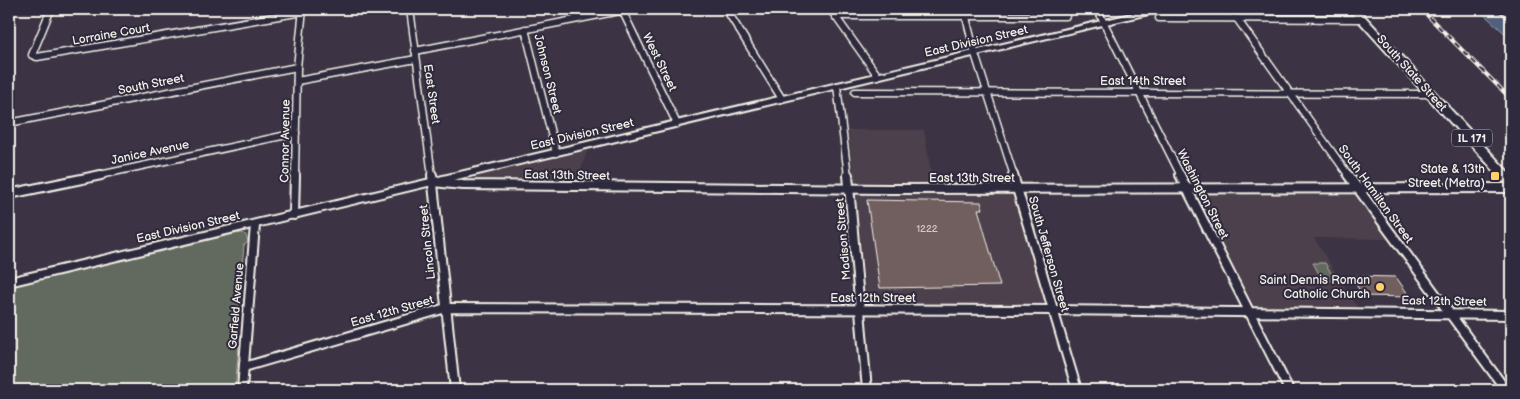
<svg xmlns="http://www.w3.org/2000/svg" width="1520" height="399" font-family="'Balsamiq Sans',sans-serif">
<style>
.built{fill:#4c414c}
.green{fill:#626b5f;stroke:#abaea4}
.water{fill:#51617b;stroke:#929ba7}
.building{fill:#715e5e;stroke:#f4f1e8}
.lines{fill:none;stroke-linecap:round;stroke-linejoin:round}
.minor-far1-casing{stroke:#f4f1e8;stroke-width:9}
.minor-casing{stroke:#f4f1e8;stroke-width:12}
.tertiary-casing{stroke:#f4f1e8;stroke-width:4}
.primary-casing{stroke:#f4f1e8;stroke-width:4}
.minor-far1{stroke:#2f2a3d;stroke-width:6}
.minor{stroke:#2f2a3d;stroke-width:8}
.tertiary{fill:#2f2a3d;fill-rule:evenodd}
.primary{fill:#2f2a3d;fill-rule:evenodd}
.rail-casing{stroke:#f4f1e8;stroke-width:4}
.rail{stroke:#2f2a3d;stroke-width:2;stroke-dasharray:6;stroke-linecap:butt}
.poi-dot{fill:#ffd166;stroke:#2f2a3d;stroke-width:2}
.labels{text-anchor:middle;stroke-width:4;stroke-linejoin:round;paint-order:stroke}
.number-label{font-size:10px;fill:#d3ccc6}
.shield{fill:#2f2a3d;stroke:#b9b5b5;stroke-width:1}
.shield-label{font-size:11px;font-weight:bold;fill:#f4f1e8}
.street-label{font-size:12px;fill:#f4f1e8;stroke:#2f2a3d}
.poi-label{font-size:12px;fill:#f4f1e8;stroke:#2f2a3d;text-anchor:end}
</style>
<rect width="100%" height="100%" fill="#3c3444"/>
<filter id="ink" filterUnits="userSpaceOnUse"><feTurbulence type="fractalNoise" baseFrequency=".02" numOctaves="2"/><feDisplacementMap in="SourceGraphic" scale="10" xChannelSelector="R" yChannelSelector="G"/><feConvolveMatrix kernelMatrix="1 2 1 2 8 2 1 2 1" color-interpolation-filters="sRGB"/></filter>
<g filter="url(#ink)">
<g class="built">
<polygon points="848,130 924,130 934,192 1016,193 1047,306 867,305"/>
<polygon points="588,148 575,189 469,188 476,175"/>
<polygon points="1195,192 1358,192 1390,239 1314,238 1358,309 1255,308"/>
</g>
<g class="green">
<polygon points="243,233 246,235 248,242 244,245 235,343 239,345 235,390 9,390 9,286 233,234"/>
<polygon points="1313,263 1325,263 1336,281 1323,281"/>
</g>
<polygon class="water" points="1478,9 1495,9 1511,22 1511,39"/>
<g class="building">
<polygon points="867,200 981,202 983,209 978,209 1000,286 880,288"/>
<polygon points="1351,276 1396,277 1410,297 1363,296"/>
</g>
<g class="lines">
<defs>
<g id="minor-far1">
<polyline points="51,9 32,55 37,57 303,12"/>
<polyline points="410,9 432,176"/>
<polyline points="573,9 577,19"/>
<polyline points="726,9 782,99"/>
<polyline points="834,9 835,16 1066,16"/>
<polyline points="964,9 975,54 1014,176"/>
<polyline points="1097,9 1181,176"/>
<polyline points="1230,9 1349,176"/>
<polyline points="1503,9 1511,16"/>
<polyline points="622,10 677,124"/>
<polyline points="833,13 878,76"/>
<polyline points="1159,18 1362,19"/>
<polyline points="525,29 556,153"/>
<polyline points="415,51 630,9"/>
<polyline points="297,81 416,59"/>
<polyline points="837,86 848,176"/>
<polyline points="855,92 1432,94"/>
<polyline points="9,123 297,67"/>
<polyline points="95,176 296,133"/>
<polyline points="295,176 297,67 303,9"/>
</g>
<g id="minor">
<polyline points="432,175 455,390"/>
<polyline points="848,175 867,390"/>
<polyline points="1013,175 1077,390"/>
<polyline points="1180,175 1289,390"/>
<polyline points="1348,175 1506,390"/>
<polyline points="433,182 463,185 888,189 1511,188"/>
<polyline points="9,194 101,175"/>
<polyline points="294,215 295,175"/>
<polyline points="244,367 446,308 1053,310 1511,315"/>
<polyline points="242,390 255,225"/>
</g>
<polygon id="tertiary" points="1152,9 1165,9 1161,11 9,286 9,278"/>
<polygon id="primary" points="1348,9 1358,9 1511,175 1511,186 1507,185"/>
</defs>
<use href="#minor-far1" class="minor-far1-casing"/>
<use href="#minor" class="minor-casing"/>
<use href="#tertiary" class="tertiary-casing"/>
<use href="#primary" class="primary-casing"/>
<use href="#minor-far1" class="minor-far1"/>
<use href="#minor" class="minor"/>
<use href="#tertiary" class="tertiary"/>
<use href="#primary" class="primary"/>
<defs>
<polyline id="rail" points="1421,9 1511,99"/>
</defs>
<use href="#rail" class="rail-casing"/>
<use href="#rail" class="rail"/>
</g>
</g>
<g class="poi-dot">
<rect x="1490" y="171" width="10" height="10" rx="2.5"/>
<circle cx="1380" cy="287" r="5"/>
</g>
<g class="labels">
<g class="number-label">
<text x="927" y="232">1222</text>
</g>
<rect class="shield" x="1452" y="129.5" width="40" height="17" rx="4"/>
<g class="shield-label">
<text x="1472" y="142">IL 171</text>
</g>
<g class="street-label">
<text transform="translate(111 34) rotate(-10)" y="4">Lorraine Court</text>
<text transform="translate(976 41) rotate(-13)" y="4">East Division Street</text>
<text transform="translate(660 62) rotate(64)" y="4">West Street</text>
<text transform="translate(1412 73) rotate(48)" y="4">South State Street</text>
<text transform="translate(548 74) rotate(76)" y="4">Johnson Street</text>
<text x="1143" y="85">East 14th Street</text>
<text transform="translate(151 84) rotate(-11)" y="4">South Street</text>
<text transform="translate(432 94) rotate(82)" y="4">East Street</text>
<text transform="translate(582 134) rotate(-13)" y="4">East Division Street</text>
<text transform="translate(285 141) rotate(-89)" y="4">Connor Avenue</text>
<text transform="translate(150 152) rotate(-12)" y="4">Janice Avenue</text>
<text transform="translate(567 175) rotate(1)" y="4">East 13th Street</text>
<text x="972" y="182">East 13th Street</text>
<text transform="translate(1203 194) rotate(63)" y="4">Washington Street</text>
<text transform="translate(1376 194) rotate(54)" y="4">South Hamilton Street</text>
<text transform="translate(188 227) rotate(-13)" y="4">East Division Street</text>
<text transform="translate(843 239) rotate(-95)" y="4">Madison Street</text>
<text transform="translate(427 242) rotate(-96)" y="4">Lincoln Street</text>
<text transform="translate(1049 254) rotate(74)" y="4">South Jefferson Street</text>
<text x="873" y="302">East 12th Street</text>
<text transform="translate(1444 301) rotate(1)" y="4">East 12th Street</text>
<text transform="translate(236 306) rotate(-85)" y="4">Garfield Avenue</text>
<text transform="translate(392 311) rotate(-16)" y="4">East 12th Street</text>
</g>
<g class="poi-label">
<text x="1485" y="173">State &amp; 13th<tspan x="1485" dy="14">Street (Metra)</tspan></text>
<text x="1370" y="284">Saint Dennis Roman<tspan x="1370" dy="14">Catholic Church</tspan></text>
</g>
</g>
<rect width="1520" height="399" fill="none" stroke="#2f2a3d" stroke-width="30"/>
<rect x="15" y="15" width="1490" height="369" fill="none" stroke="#f4f1e8" stroke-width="2" filter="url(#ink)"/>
</svg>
